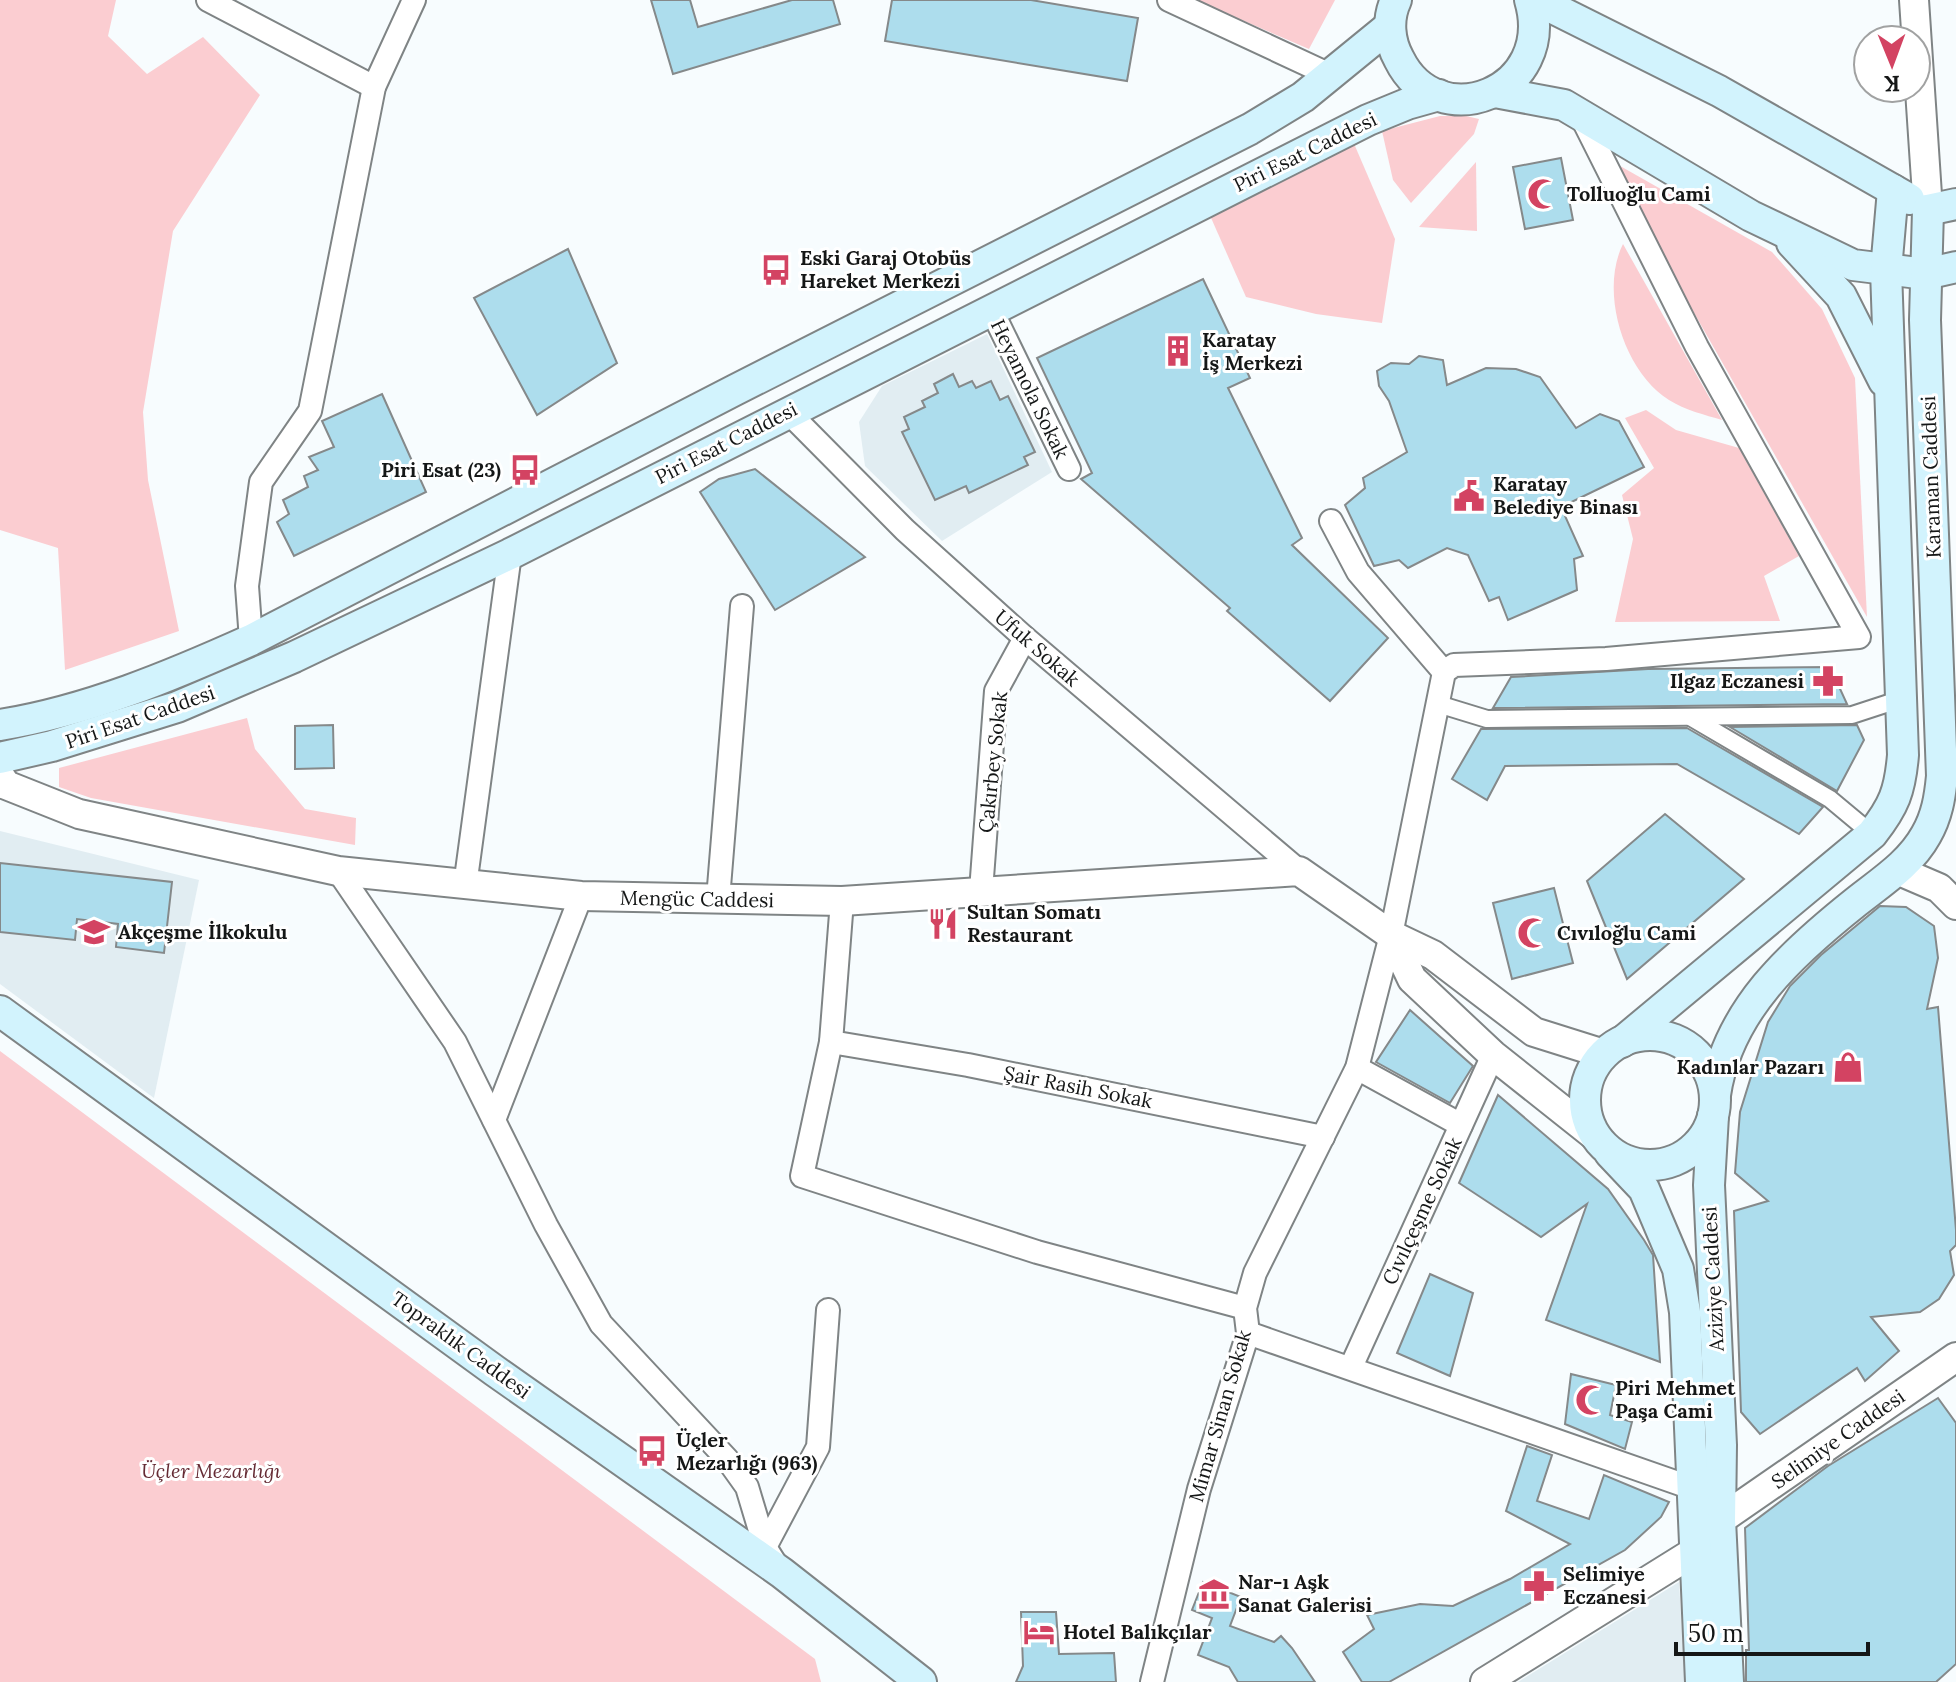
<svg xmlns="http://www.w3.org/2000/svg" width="1956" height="1682" font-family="Lora,serif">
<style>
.built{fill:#e1edf2}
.green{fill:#fbcdd1}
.building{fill:#addded;stroke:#85898a;stroke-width:2}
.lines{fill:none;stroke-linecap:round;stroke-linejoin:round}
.pedestrian-casing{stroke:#7f8485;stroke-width:20}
.minor-casing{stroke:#7f8485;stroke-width:26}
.tertiary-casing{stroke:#7f8485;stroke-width:32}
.secondary-casing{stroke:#7f8485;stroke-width:34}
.pedestrian{stroke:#fff;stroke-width:16}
.minor{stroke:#fff;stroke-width:22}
.tertiary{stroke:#fff;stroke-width:28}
.secondary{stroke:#d2f3fd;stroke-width:30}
.labels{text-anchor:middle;stroke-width:6;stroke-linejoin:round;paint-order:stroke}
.street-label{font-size:20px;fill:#151717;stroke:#fff}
.poi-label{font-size:20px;font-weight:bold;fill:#151717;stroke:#fff;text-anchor:start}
.park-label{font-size:20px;font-style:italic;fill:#652b34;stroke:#fff}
</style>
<rect width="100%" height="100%" fill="#f7fcfe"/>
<g class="built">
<polygon points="987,334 1052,472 942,541 865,466 859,422 882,386"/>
<polygon points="0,831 199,880 154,1098 0,984"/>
<polygon points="1679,1582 1685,1682 1518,1682"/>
</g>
<g class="green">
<polygon points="0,0 116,0 108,36 147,74 203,37 260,95 173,231 143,412 148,480 179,631 65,670 58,548 0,530"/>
<polygon points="1195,0 1335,0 1309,49"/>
<polygon points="1440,116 1466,116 1479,119 1474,134 1411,203 1393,180 1382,131"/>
<polygon points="1352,139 1395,239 1382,323 1316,314 1246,297 1208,211"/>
<polygon points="1606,158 1772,252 1822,309 1855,378 1867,617"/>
<polygon points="1476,162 1477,231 1419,227"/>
<path d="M1623 244 1722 420C1705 415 1685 410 1669 400 1624 372 1599 292 1623 244Z"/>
<polygon points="1646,410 1676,430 1739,448 1799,556 1764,576 1780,621 1615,622 1633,539 1622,495 1654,468 1625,418"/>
<polygon points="247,718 255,749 305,809 356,818 355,845 91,798 59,787 59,768"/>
<polygon points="0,1051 815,1659 821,1682 0,1682"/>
</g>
<g class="building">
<polygon points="651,0 690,0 698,27 792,0 833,0 840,24 673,74"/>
<polygon points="892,0 1031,0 1138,18 1127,81 885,41"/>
<polygon points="1561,158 1573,220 1525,229 1513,167"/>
<polygon points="568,249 617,363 537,415 474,298"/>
<polygon points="1203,279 1250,378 1228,388 1302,538 1292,545 1388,638 1330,701 1227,611 1230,608 1081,479 1092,473 1037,358"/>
<polygon points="1419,356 1443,360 1447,385 1486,368 1516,369 1540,377 1576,428 1600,414 1619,421 1644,467 1561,507 1583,556 1574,559 1577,590 1508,620 1499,597 1489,601 1468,555 1447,548 1408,568 1399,560 1374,566 1345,505 1365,488 1363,478 1407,452 1389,401 1379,386 1377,371 1391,363 1409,364"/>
<polygon points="953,374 959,387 972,381 976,388 991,381 1000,400 1008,396 1035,452 1024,457 1028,465 969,493 966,486 935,500 902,432 909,429 904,417 925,407 922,401 938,393 934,384"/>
<polygon points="382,394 426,492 294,556 277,522 289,514 283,500 308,487 304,476 318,470 309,457 334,447 322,421"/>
<polygon points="755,469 865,557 775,610 700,492 719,479"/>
<polygon points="1830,667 1847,704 1493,708 1511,677 1648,669"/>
<polygon points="333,725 334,768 295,769 295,726"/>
<polygon points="1857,725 1864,740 1837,791 1730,727"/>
<polygon points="1687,728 1823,807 1799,834 1677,764 1505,766 1487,800 1452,779 1481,729"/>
<polygon points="1665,814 1744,879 1627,979 1587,881"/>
<polygon points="0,863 172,882 164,953 116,947 118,924 77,919 75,940 0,932"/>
<polygon points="1554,888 1573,963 1512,979 1493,903"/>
<polygon points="1880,906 1906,907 1934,926 1938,958 1927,1009 1938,1007 1956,1230 1956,1245 1950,1251 1954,1275 1939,1299 1920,1312 1871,1317 1899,1351 1865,1381 1857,1368 1760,1434 1741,1412 1734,1211 1768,1201 1735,1173 1740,1112 1768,1022 1790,986 1821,955"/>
<polygon points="1410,1010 1473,1066 1450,1103 1376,1062"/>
<polygon points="1498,1095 1608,1189 1644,1240 1653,1255 1660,1362 1546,1320 1587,1204 1541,1237 1459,1183"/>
<polygon points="1430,1274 1473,1293 1450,1376 1397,1353"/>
<polygon points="1571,1374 1616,1385 1610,1415 1632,1422 1625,1449 1565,1424"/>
<polygon points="1938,1398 1956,1423 1956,1664 1936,1682 1746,1682 1746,1650 1749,1650 1745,1528 1828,1466"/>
<polygon points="1527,1446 1552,1455 1537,1501 1589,1519 1604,1475 1669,1502 1661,1517 1625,1550 1389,1682 1362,1682 1343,1652 1374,1629 1367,1615 1420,1604 1453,1606 1510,1579 1570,1544 1506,1511"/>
<polygon points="1203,1582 1241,1597 1230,1626 1274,1642 1281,1636 1292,1648 1315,1682 1238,1682 1229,1667 1198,1655 1212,1618 1192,1610"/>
<polygon points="1021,1612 1056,1612 1059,1654 1114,1653 1116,1682 1016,1682 1023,1666"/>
</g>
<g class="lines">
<defs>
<g id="pedestrian">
<polyline points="1438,704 1487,719 1852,715 1901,699"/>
<polyline points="1692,718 1830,799 1872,834"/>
</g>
<g id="minor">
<polyline points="208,0 374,87"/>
<polyline points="1169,0 1330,75"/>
<polyline points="991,309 1069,469"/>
<polyline points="788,412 905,530 1025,638 1299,871"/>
<polyline points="1331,521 1358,572 1444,672"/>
<polyline points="251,640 247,586 261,482 310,411 374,87 414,0"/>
<polyline points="338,871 455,1042 546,1225 601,1324 727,1459 747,1487 765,1547 777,1566"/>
<polyline points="465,886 510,554"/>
<polyline points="981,891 996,691 1025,638"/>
<polyline points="718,899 742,606"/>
<polyline points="842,901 831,1042 802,1176 1037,1252 1245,1308"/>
<polyline points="831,1042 968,1065 1323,1137"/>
<polyline points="1357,1068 1461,1125"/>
<polyline points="494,1120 581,896"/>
<polyline points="1248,1333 1692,1488"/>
<polyline points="1351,1367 1493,1055"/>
<polyline points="765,1547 818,1447 828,1310"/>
<polyline points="1152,1682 1199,1489 1248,1333 1245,1308 1255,1273 1357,1068 1391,935 1444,672 1454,665 1606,659 1859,637 1697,347 1581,116"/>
</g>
<g id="tertiary">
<polyline points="1914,0 1928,210"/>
<polyline points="0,776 6,785 79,814 338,871 581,896 842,901 1299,871 1391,935 1433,955 1534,1032 1604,1054"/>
<polyline points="1897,870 1939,888 1956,905"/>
<polyline points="1391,935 1412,979 1493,1055 1595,1136"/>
<polyline points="1720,1520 1956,1357"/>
<polyline points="1485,1682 1694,1552"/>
</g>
<g id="secondary">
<path d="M1396 0C1387 19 1389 41 1399 59 1438 138 1557 92 1530 0"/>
<polyline points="1537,0 1719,91 1909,199"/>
<polyline points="1495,92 1564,105 1751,216 1853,265 1926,274 1956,267"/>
<polyline points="1928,210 1956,204"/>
<polyline points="1792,243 1841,296 1884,381"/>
<path d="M0 725C87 711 171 676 251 640L735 390 1250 129 1303 97 1390 26"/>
<polyline points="0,758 52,746 177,707 294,657 510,554 1368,120 1407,104 1439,95"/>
<polyline points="0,1011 495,1371 782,1573 921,1682"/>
<circle cx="1650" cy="1100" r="65"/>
<path d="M1622 1042 1872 834C1894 806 1900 791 1903 755L1886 270 1893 190"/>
<path d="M1715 1095C1727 1011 1792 953 1856 902 1881 882 1910 864 1926 835 1937 816 1940 797 1942 776L1925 320 1928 210"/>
<polyline points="1713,1116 1709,1185 1721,1445 1720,1520 1728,1682"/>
<polyline points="1610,1153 1644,1189 1678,1269 1685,1312 1701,1682"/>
</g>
</defs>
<use href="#pedestrian" class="pedestrian-casing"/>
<use href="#minor" class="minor-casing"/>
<use href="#tertiary" class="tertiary-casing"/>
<use href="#secondary" class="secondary-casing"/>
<use href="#pedestrian" class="pedestrian"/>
<use href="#minor" class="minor"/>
<use href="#tertiary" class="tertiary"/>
<use href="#secondary" class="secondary"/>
</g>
<defs>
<symbol id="mosque-bare" viewBox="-9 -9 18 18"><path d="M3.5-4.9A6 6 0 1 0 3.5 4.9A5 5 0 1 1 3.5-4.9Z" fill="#d34362" stroke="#fff" stroke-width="2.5" paint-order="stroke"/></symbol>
<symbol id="bus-bare" viewBox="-9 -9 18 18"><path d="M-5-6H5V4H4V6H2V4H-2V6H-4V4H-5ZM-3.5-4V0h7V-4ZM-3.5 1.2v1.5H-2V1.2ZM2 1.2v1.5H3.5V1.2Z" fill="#d34362" stroke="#fff" stroke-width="2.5" paint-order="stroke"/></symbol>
<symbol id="building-bare" viewBox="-9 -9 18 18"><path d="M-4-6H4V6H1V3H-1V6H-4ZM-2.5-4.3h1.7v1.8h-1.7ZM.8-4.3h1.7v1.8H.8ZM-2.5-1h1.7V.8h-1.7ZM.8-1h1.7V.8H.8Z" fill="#d34362" stroke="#fff" stroke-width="2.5" paint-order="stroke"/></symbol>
<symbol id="civic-bare" viewBox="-9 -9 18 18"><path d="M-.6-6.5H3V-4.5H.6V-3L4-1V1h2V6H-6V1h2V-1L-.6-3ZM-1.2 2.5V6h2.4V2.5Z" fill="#d34362" stroke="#fff" stroke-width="2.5" paint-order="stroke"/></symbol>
<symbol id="pharmacy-bare" viewBox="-9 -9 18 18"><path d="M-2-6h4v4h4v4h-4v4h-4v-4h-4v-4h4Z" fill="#d34362" stroke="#fff" stroke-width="2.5" paint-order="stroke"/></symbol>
<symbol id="restaurant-bare" viewBox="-9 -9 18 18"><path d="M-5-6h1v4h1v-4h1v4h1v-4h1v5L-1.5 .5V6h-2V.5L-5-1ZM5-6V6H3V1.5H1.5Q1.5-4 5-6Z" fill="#d34362" stroke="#fff" stroke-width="2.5" paint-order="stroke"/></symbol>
<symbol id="school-bare" viewBox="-9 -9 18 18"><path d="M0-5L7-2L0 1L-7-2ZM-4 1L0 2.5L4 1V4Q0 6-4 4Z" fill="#d34362" stroke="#fff" stroke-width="2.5" paint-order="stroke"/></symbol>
<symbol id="shop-bare" viewBox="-9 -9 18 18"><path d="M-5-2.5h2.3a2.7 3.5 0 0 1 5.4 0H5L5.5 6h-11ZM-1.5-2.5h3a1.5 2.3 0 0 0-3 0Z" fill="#d34362" stroke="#fff" stroke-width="2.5" paint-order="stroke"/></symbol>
<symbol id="museum-bare" viewBox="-9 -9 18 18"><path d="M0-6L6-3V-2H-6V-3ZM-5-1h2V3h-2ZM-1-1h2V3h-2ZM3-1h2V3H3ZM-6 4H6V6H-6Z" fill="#d34362" stroke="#fff" stroke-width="2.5" paint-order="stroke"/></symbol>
<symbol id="hotel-bare" viewBox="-9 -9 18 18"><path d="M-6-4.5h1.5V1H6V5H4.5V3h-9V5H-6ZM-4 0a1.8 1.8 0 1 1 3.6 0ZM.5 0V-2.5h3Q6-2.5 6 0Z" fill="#d34362" stroke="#fff" stroke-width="2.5" paint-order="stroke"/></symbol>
</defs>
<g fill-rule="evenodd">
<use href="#mosque-bare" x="1521" y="172" width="44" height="44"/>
<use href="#bus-bare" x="754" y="248" width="44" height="44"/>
<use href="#building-bare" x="1156" y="329" width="44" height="44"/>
<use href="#bus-bare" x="503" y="448" width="44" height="44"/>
<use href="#civic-bare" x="1447" y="474" width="44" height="44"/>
<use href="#pharmacy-bare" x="1806" y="659" width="44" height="44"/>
<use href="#restaurant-bare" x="921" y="902" width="44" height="44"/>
<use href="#school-bare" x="72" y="910" width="44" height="44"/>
<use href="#mosque-bare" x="1511" y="911" width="44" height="44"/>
<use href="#shop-bare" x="1826" y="1045" width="44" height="44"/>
<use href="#mosque-bare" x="1569" y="1378" width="44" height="44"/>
<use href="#bus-bare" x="630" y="1429" width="44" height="44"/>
<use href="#pharmacy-bare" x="1517" y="1564" width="44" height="44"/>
<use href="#museum-bare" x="1192" y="1572" width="44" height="44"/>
<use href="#hotel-bare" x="1017" y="1610" width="44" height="44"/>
</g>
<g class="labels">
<g class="street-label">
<text transform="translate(1305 152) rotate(-26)" y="7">Piri Esat Caddesi</text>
<text transform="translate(1030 389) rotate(64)" y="7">Heyamola Sokak</text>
<text transform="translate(726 443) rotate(-27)" y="7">Piri Esat Caddesi</text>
<text transform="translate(1931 477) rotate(-92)" y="7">Karaman Caddesi</text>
<text transform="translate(1037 648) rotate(41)" y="7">Ufuk Sokak</text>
<text transform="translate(140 717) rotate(-19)" y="7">Piri Esat Caddesi</text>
<text transform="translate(993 762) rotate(-84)" y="7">Çakırbey Sokak</text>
<text transform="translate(697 899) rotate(1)" y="7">Mengüc Caddesi</text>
<text transform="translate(1078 1087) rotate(11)" y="7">Şair Rasih Sokak</text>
<text transform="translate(1422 1211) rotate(-65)" y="7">Cıvılçeşme Sokak</text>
<text transform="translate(1713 1279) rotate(-93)" y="7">Aziziye Caddesi</text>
<text transform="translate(461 1345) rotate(36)" y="7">Topraklık Caddesi</text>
<text transform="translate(1220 1416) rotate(-74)" y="7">Mimar Sinan Sokak</text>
<text transform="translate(1838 1439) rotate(-35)" y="7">Selimiye Caddesi</text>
</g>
<g class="poi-label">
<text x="1567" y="201">Tolluoğlu Cami</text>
<text x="800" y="265">Eski Garaj Otobüs<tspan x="800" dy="23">Hareket Merkezi</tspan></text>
<text x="1202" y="347">Karatay<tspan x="1202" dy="23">İş Merkezi</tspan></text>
<text x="501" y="477" text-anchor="end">Piri Esat (23)</text>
<text x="1493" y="491">Karatay<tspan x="1493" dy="23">Belediye Binası</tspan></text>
<text x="1804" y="688" text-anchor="end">Ilgaz Eczanesi</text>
<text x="967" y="919">Sultan Somatı<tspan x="967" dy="23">Restaurant</tspan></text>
<text x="118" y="939">Akçeşme İlkokulu</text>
<text x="1557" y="940">Cıvıloğlu Cami</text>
<text x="1824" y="1074" text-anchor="end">Kadınlar Pazarı</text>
<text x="1615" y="1395">Piri Mehmet<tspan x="1615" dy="23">Paşa Cami</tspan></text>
<text x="676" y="1447">Üçler<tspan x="676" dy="23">Mezarlığı (963)</tspan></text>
<text x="1563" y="1581">Selimiye<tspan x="1563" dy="23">Eczanesi</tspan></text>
<text x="1238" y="1589">Nar-ı Aşk<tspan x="1238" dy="23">Sanat Galerisi</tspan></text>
<text x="1063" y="1639">Hotel Balıkçılar</text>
</g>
<g class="park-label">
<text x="211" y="1478">Üçler Mezarlığı</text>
</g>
</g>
<g transform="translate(1892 64) rotate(179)"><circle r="38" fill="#ffffff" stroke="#a1a2a2" stroke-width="2"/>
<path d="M0-6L14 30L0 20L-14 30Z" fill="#d34362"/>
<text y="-12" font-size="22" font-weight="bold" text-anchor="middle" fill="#151717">K</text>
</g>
<path d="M1676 1642v12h192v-12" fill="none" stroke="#151717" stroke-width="4"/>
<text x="1688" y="1642" font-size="24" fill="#151717" stroke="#ffffff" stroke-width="6" paint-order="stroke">50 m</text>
</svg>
